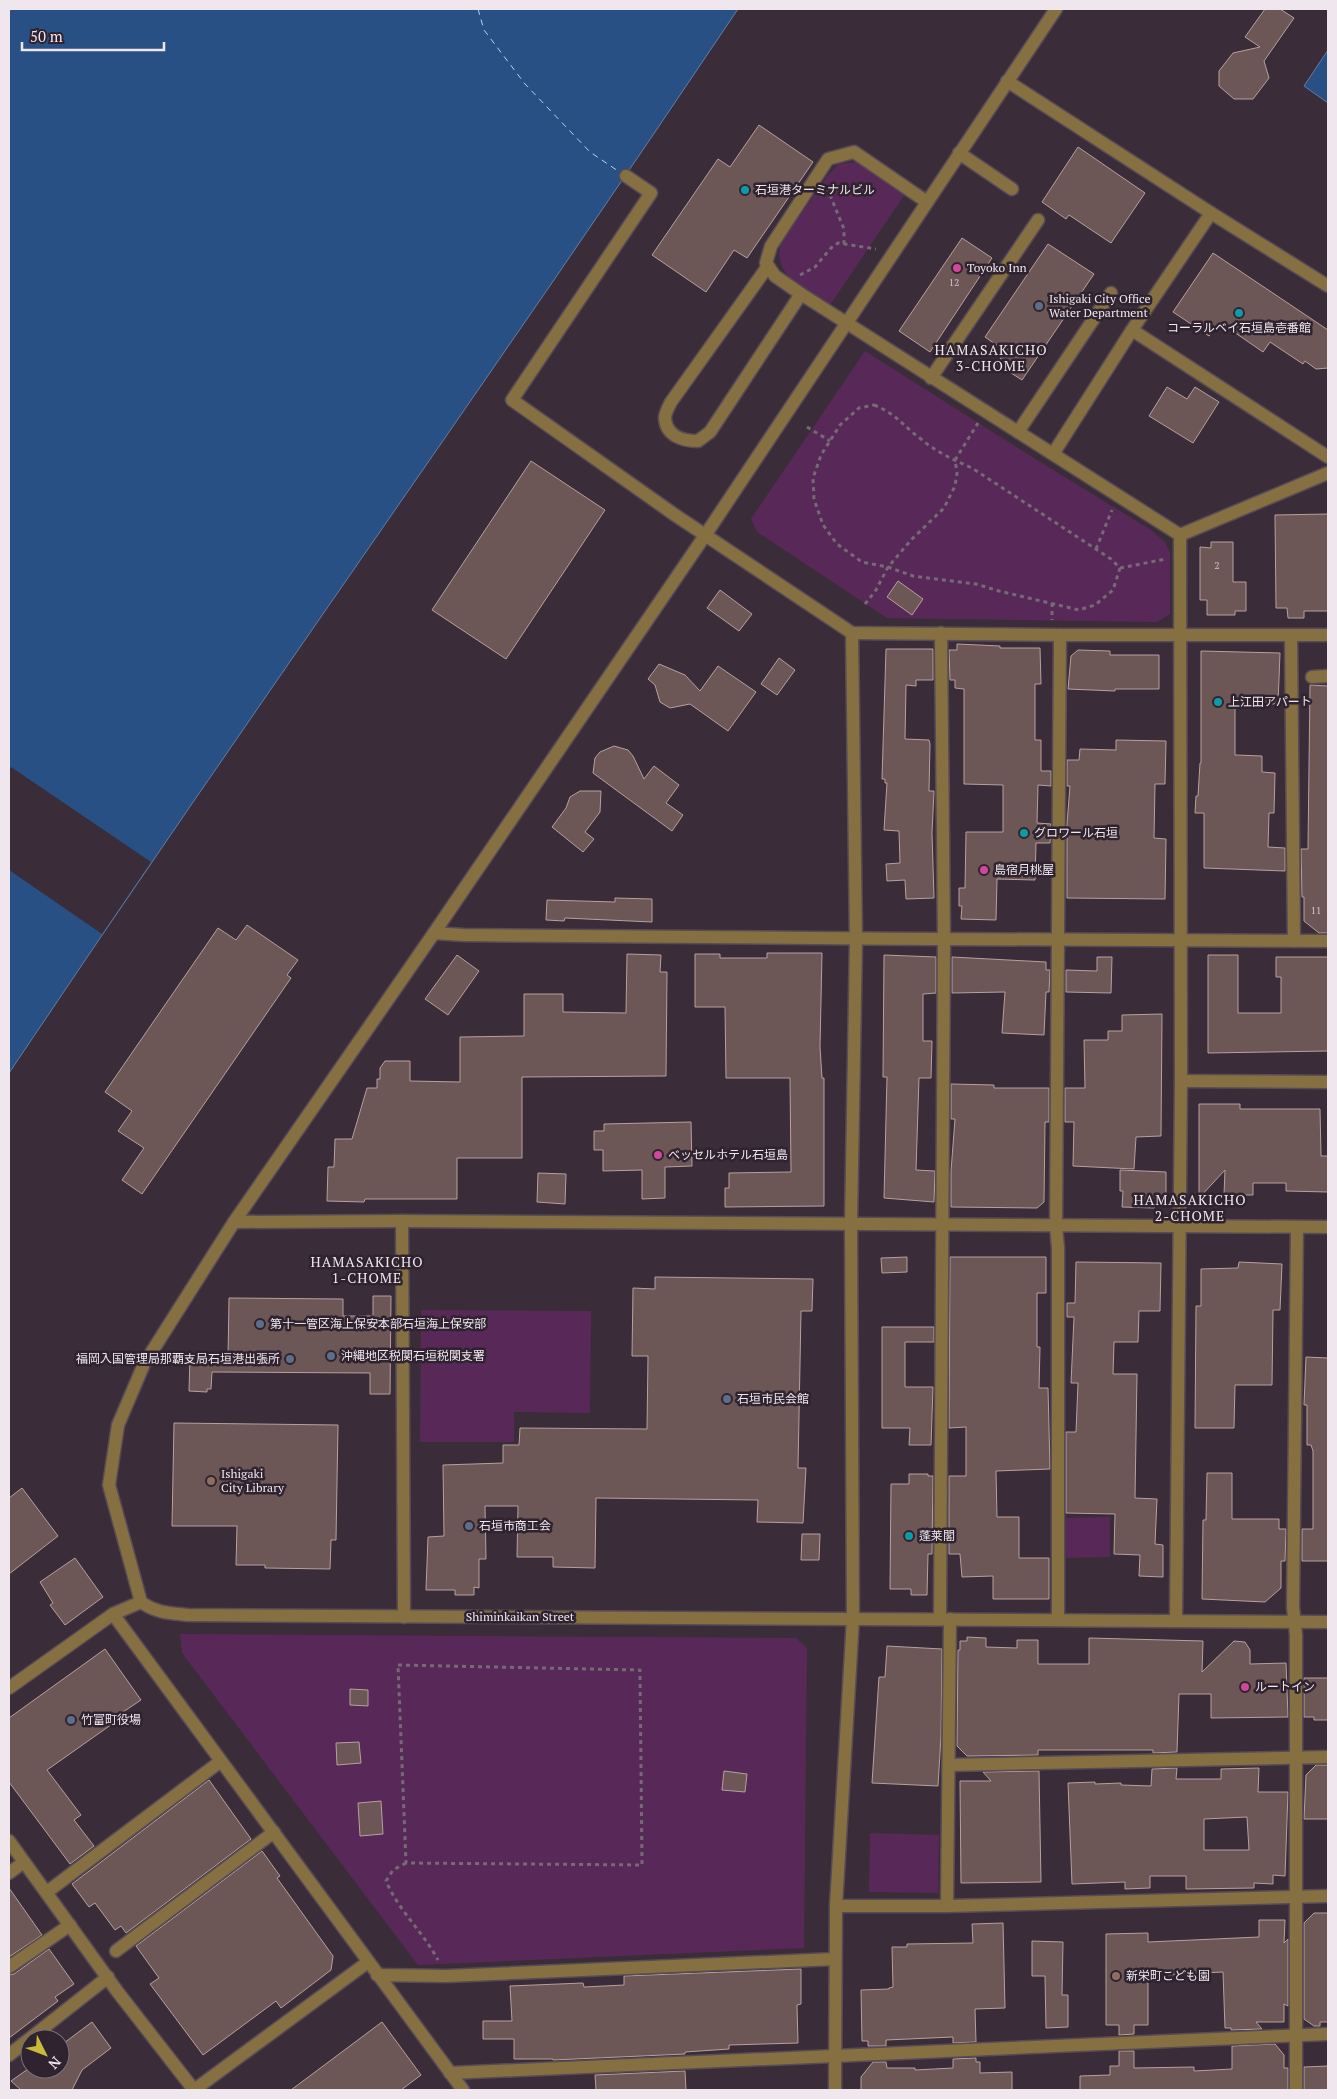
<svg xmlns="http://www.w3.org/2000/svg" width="1337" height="2099" font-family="'PT Serif','Noto Sans JP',serif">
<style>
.green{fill:#582958}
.water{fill:#285084;stroke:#647da4}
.pier{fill:#3a2d39}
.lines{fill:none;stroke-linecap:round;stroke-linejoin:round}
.ferry{stroke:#bbd2f2;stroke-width:1;stroke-dasharray:6 5;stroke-linecap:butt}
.building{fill:#6d5756;stroke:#b7a09e;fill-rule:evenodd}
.minor-casing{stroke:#574b56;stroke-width:15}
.path{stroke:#766a75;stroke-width:3;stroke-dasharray:4 4;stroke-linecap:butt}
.minor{stroke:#866f40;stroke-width:12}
.culture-dot{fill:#0f9aa8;stroke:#2f232f;stroke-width:2}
.hotel-dot{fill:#d1479c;stroke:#2f232f;stroke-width:2}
.service-dot{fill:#5c6f8a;stroke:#2f232f;stroke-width:2}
.education-dot{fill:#8d6e63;stroke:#2f232f;stroke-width:2}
.labels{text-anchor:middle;stroke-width:5;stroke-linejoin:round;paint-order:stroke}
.number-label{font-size:10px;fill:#cec2c8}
.poi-label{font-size:12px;fill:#efe6ee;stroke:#2f232f;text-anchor:start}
.street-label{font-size:12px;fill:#efe6ee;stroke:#2f232f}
.neighbourhood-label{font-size:14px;letter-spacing:1px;fill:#efe6ee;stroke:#2f232f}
</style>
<rect width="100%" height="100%" fill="#3a2d39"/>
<g class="green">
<path d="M858 162 905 194 830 305C805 289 774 278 780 244L828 175 839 164Z"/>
<polygon points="865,351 1045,465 1151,530 1165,542 1170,553 1170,614 1157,622 887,618 757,532 751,519"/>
<polygon points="421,1310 591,1311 590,1413 514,1412 514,1442 420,1442"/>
<polygon points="1110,1517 1110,1557 1066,1558 1066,1518"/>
<polygon points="180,1634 796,1638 807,1648 804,1948 418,1965 182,1653"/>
<polygon points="870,1833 939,1835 938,1893 869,1892"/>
</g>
<g class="water">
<path d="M9 9H738C499 366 248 716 9 1073Z"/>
<polygon points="1328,50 1328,103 1304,86"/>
</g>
<polygon class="pier" points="11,767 151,862 102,934 9,870 9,770"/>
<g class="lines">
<polyline class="ferry" points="478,9 484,30 525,84 590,152 621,173"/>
</g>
<g class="building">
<polygon points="1265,9 1280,9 1294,18 1264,61 1269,78 1253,99 1234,99 1219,86 1219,71 1233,53 1260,47 1245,37"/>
<polygon points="759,125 813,162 747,258 734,250 706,292 652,255 718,159 730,167"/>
<polygon points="1078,147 1145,193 1111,243 1069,215 1066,219 1042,202"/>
<polygon points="962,238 992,258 930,352 899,331"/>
<polygon points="1048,244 1094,274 1022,380 997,364 1005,351 985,337"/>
<polygon points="1213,253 1328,330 1328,368 1316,369 1305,361 1303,364 1270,342 1263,352 1221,323 1219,327 1216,326 1209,336 1173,312"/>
<polygon points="1167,387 1187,399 1195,387 1219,402 1193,443 1149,416"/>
<polygon points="531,461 605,510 506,659 432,610"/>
<polygon points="1328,514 1328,611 1304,611 1304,618 1288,618 1287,608 1276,608 1275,515"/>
<polygon points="1211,542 1233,542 1233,582 1246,582 1246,611 1235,611 1235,615 1207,615 1207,600 1200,600 1200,547 1211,548"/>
<polygon points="898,581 923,599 912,615 887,597"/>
<polygon points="720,590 752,614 739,631 707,608"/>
<polygon points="957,644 1000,646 1000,648 1040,648 1041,684 1035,684 1035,740 1041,740 1041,771 1051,771 1051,786 1038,785 1037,823 1051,824 1050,843 1036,843 1035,880 997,879 996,920 961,919 962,906 959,906 959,888 965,888 966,832 1003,832 1003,785 964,784 964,689 955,688 955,680 950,680 949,650 957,650"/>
<polygon points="886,649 933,649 933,680 916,680 916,686 906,685 905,739 929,740 930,744 929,791 934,791 932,833 934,898 906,899 905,880 887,881 886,864 900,863 899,831 884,830 887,783 885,783 885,779 882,779"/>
<polygon points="1078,650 1110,651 1110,655 1159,655 1159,689 1115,689 1115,691 1068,689 1071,656"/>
<polygon points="1201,651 1280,653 1278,704 1235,703 1235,755 1262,756 1262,772 1275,773 1274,813 1269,813 1268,847 1285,848 1285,871 1204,868 1204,813 1195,813 1196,796 1198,796 1200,763 1201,763"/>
<polygon points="779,658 795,670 777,695 761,684"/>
<polygon points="659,664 685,675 700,691 718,666 756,692 728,731 690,704 670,708 660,702 655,685 648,679"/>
<polygon points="1310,685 1328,686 1328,933 1319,933 1304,921 1304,897 1302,897 1301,849 1308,849"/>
<polygon points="1116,740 1166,741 1165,784 1155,784 1154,838 1166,839 1165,899 1067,898 1067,824 1070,786 1067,786 1067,760 1079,760 1080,749 1116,750"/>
<polygon points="614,746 628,750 633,756 644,779 654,766 679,785 666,803 683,815 672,831 593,773 595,758 600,752"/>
<polygon points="580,791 601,791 600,812 585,832 594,839 583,852 552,827 566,808 570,797"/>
<polygon points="615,898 652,899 652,922 565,918 564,921 546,920 547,900 615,902"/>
<polygon points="247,925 298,960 287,975 291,978 142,1194 122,1180 144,1148 118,1131 132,1111 105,1092 218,928 236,940"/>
<polygon points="767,953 822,953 820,1047 822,1078 824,1078 824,1206 725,1207 725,1188 729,1188 729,1173 791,1172 790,1078 726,1078 725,1007 695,1007 695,954 720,954 720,958 767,958"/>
<polygon points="627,954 661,955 660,972 667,972 666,1076 522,1077 522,1158 457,1158 457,1199 365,1199 364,1202 327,1201 328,1167 334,1167 335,1139 352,1139 367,1088 377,1088 377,1079 380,1079 380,1068 385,1061 410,1061 410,1081 460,1082 460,1037 524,1036 524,994 563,994 563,1012 626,1013"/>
<polygon points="457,955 479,971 448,1015 425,999"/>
<polygon points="884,955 936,957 936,993 923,994 923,1041 932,1041 931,1078 919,1078 916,1170 935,1171 934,1202 884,1198 887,1077 883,1077"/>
<polygon points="1208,955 1238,955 1238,1013 1281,1013 1281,977 1276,977 1276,957 1328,957 1328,1051 1208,1053"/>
<polygon points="952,957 1046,962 1046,970 1050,970 1049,992 1046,992 1044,1035 1002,1033 1005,992 952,993"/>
<polygon points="1097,957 1112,957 1111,993 1066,992 1066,970 1097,971"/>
<polygon points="1162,1014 1161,1136 1136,1137 1134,1169 1073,1166 1074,1122 1065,1122 1065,1088 1085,1088 1084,1040 1108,1040 1108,1031 1122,1031 1122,1015"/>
<polygon points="951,1084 994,1085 994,1088 1049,1088 1049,1122 1045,1122 1044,1202 1037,1208 951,1207 951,1171 955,1119 951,1119"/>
<polygon points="1199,1104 1240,1104 1240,1109 1320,1109 1321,1156 1328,1156 1328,1192 1286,1191 1286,1183 1253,1183 1253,1195 1224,1195 1225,1170 1199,1198"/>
<polygon points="691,1122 692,1166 665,1167 665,1198 642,1199 642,1170 603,1171 603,1150 594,1150 594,1131 604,1131 604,1124"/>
<polygon points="1120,1170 1166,1172 1166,1197 1154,1208 1122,1207 1123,1191 1120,1191"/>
<polygon points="538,1173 566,1174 565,1204 537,1202"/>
<polygon points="907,1257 907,1272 882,1273 881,1258"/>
<polygon points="950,1257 1046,1257 1046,1293 1037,1293 1037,1347 1040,1347 1039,1388 1048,1388 1050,1469 996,1471 997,1517 1019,1517 1019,1558 1049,1558 1049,1599 993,1599 993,1576 962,1577 960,1554 949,1554 949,1476 966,1476 966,1427 949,1428"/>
<polygon points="1076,1262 1161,1263 1160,1311 1139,1311 1138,1342 1114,1342 1113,1374 1137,1374 1135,1498 1157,1499 1155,1544 1163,1545 1163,1577 1139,1576 1140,1555 1114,1554 1115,1514 1066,1513 1066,1432 1076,1432 1078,1383 1071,1383 1074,1317 1067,1317 1067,1303 1075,1303"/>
<polygon points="1239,1262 1282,1264 1280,1310 1273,1310 1272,1385 1235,1385 1234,1428 1195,1428 1196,1306 1201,1306 1201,1269 1238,1268"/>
<polygon points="655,1277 813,1279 812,1311 801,1311 798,1468 806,1468 803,1523 757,1522 758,1500 596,1498 595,1568 553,1567 553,1557 517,1557 518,1506 485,1506 486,1559 479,1559 479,1588 474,1587 474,1595 455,1595 455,1590 426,1590 428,1537 444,1536 443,1465 503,1463 503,1445 519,1445 520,1428 647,1429 648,1356 632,1356 633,1288 655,1289"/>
<polygon points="373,1296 391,1296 390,1394 370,1394 370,1373 212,1372 211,1389 207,1389 207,1392 189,1391 190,1357 228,1358 229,1298 343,1299 343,1316 373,1316"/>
<polygon points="882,1327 934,1327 934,1342 905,1342 905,1387 933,1387 931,1445 909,1445 910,1428 882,1428"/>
<polygon points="1306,1357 1328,1358 1328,1561 1302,1561 1302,1529 1313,1529 1313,1451 1311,1445 1307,1445 1307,1405 1304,1405"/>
<polygon points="174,1423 338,1425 336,1540 331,1540 330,1569 265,1568 265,1565 236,1565 237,1526 172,1526"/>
<polygon points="1207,1473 1232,1473 1232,1519 1279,1519 1279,1529 1286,1529 1285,1561 1281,1561 1281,1588 1265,1602 1202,1599 1203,1520 1206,1520"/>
<polygon points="909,1474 928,1474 928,1476 933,1476 932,1554 928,1554 927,1595 911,1595 911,1589 890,1589 891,1484 909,1484"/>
<polygon points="22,1488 58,1536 9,1574 9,1498"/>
<polygon points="802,1534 820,1534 819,1560 801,1560"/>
<polygon points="75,1558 103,1597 65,1625 50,1605 53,1603 40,1582"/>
<polygon points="967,1637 986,1638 986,1647 1017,1648 1017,1640 1038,1640 1038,1664 1089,1664 1089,1638 1203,1641 1202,1672 1234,1641 1245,1642 1250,1650 1250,1664 1286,1663 1288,1717 1211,1718 1211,1694 1179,1694 1177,1752 1153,1753 1153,1750 1038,1750 1038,1755 967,1756 957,1746 958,1650 960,1650 960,1641 967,1641"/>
<polygon points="887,1646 942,1649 941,1736 938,1786 872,1783 879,1677 885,1677"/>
<polygon points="105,1649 141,1700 120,1714 122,1717 47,1770 81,1815 74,1820 94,1846 70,1864 9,1782 9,1718"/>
<polygon points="1304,1678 1328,1678 1328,1720 1314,1720 1314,1717 1304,1717"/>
<polygon points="350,1689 368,1690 368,1706 350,1705"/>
<polygon points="359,1742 361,1763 337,1765 336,1743"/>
<polygon points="1316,1765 1328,1765 1328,1819 1304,1819 1306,1775"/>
<path d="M1177 1768 1176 1779H1221V1769L1259 1768 1258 1792H1288L1285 1876 1273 1875V1884L1254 1883V1888L1186 1889V1876H1150V1888L1125 1889V1882L1072 1884 1068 1783 1095 1782V1784L1121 1783V1785L1151 1786 1152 1769ZM1247 1817 1249 1850H1204V1819Z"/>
<polygon points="724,1771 747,1774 745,1792 722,1790"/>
<polygon points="1039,1771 1041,1882 961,1883 960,1781 991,1781 983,1772"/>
<polygon points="209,1780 251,1839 126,1933 121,1926 115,1930 95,1903 89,1907 72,1884"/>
<polygon points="381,1801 383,1834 360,1836 358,1803"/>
<polygon points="262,1851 280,1876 277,1878 333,1956 331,1970 281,2008 276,2001 203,2055 150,1984 159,1978 136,1946"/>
<polygon points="9,1888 42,1935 9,1957"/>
<polygon points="1314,1913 1328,1913 1328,2022 1320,2022 1320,2026 1314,2026 1304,2019 1304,1923"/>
<polygon points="1259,1920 1285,1920 1284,1943 1288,1939 1288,2006 1284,2004 1284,2022 1256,2022 1262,2029 1231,2030 1231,2028 1225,2028 1223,1972 1148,1976 1148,2025 1134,2025 1134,2034 1119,2035 1119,2025 1106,2025 1106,1934 1148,1933 1148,1942 1259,1937"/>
<polygon points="1003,1923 1005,2008 975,2009 976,2042 953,2043 953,2037 886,2040 886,2046 868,2046 868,2041 862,2041 861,1990 889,1989 889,1988 893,1987 892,1947 907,1947 907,1944 973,1943 972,1924"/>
<polygon points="1032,1941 1063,1942 1062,1995 1068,1995 1068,2027 1046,2028 1045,1976 1032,1976"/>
<polygon points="49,1949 74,1984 55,1997 58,2001 9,2038 9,1975 14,1974"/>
<polygon points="801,1969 801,2004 797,2005 798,2043 729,2045 729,2049 685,2052 685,2054 553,2060 553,2059 514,2059 514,2039 483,2039 483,2021 512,2021 510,1986 583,1983 584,1987 624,1985 624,1976"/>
<polygon points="92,2022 111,2048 82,2070 72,2090 21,2090 11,2081 28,2069 60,2069 60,2046"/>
<polygon points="382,2022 421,2075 401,2090 291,2090"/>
<polygon points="1275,2044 1284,2055 1284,2068 1288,2068 1288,2090 1080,2090 1080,2076 1110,2075 1110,2066 1119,2066 1119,2051 1134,2051 1134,2068 1194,2067 1194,2071 1232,2069 1232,2046"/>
<polygon points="976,2058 976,2062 980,2062 980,2073 1012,2072 1012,2090 861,2090 861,2077 873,2062 886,2062 887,2068 915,2068 915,2070 953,2068 953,2059"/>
<polygon points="1328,2066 1328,2090 1304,2090 1304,2067"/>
<polygon points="685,2071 686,2090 596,2090 595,2075"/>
</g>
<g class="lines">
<defs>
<g id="minor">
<path d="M1056 9 706 534 434 933 234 1222 144 1364 118 1425 109 1485 141 1602C156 1613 170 1613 188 1615 568 1618 948 1620 1328 1622"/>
<polyline points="1007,81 1211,213 1328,286"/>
<polyline points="959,153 1012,189"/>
<polyline points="626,176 651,193 512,400 675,515 852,633 856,940 851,1225 853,1618 836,1906 835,2090"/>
<polyline points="927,202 854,152 828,159 771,246 766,263 775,276 801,294 1180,535"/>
<path d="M768 266 671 402C669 406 665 413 665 418 666 436 683 441 698 441L710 432 801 294"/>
<polyline points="1132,330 1328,457"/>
<polyline points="931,378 1038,220"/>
<polyline points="1018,432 1111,293"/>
<polyline points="1053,454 1132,330 1211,213"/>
<polyline points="1180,535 1328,473"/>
<polyline points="852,633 1060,635 1328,635"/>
<polyline points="1291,635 1294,941"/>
<polyline points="1312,677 1328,676"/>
<path d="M434 933 463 935C751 938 1040 940 1328 941"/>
<polyline points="1181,1081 1328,1082"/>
<polyline points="402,1221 404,1617"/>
<polyline points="234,1222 402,1221 1328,1227"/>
<polyline points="113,1614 463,2090"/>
<polyline points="940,1619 944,939 941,633"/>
<polyline points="1176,1619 1181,1081 1180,535"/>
<polyline points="1058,1620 1058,1248 1056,1226 1060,635"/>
<polyline points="9,1688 113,1614 141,1602"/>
<polyline points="949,1765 1328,1757"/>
<polyline points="9,1841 117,1991 194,2090"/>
<polyline points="9,1873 24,1862"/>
<polyline points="47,1892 221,1761"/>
<polyline points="836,1906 947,1906 1328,1896"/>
<polyline points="947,1906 950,1619"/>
<polyline points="116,1951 274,1832"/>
<polyline points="9,1967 70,1925"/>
<polyline points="377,1975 447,1976 835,1959"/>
<polyline points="9,2055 108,1977"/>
<polyline points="450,2073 1328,2034"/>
<polyline points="194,2090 368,1962"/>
<polyline points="1296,2090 1296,1635 1293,1607 1297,1227"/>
</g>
</defs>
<use href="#minor" class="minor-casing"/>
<g class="path">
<polyline points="829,187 830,195 844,229 844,244"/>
<polyline points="800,275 815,267 831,248 838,243 876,249"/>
<path d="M874 405C897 414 903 426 921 439 936 452 954 460 972 468L1111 559 1120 568 1113 590 1095 605 1079 610 999 591 976 584 913 576 888 567 862 562 837 544 823 525 814 499 813 478 821 455 840 425 859 408Z"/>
<polyline points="807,427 830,441"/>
<polyline points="1096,549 1112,510"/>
<polyline points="1120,568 1166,559"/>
<polyline points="1052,603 1052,620"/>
<polyline points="865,604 876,590 888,567 912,539 944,508 955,486 957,473 955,460 978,423"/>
<polygon points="398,1665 640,1670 642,1865 406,1863"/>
<path d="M406 1863 393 1870 386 1881C399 1911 423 1932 438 1960"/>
</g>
<use href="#minor" class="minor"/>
</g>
<g class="culture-dot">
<circle cx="745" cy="190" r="5"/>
<circle cx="1239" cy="313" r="5"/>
<circle cx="1218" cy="702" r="5"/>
<circle cx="1024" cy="833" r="5"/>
<circle cx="909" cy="1536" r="5"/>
</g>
<g class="hotel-dot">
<circle cx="957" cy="268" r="5"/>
<circle cx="984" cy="870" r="5"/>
<circle cx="658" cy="1155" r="5"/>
<circle cx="1245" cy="1687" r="5"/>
</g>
<g class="service-dot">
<circle cx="1039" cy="306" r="5"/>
<circle cx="260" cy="1324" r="5"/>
<circle cx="331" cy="1356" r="5"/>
<circle cx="290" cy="1359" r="5"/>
<circle cx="727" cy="1399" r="5"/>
<circle cx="469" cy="1526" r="5"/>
<circle cx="71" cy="1720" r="5"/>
</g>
<g class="education-dot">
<circle cx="211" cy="1481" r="5"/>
<circle cx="1116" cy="1976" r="5"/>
</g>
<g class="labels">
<g class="number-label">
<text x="954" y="286">12</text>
<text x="1217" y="569">2</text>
<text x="1316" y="914">11</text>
</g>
<g class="poi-label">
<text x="755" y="194">石垣港ターミナルビル</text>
<text x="967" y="272">Toyoko Inn</text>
<text x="1049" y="303">Ishigaki City Office<tspan x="1049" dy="14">Water Department</tspan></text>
<text x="1239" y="332" text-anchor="middle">コーラルベイ石垣島壱番館</text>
<text x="1228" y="706">上江田アパート</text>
<text x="1034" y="837">グロワール石垣</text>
<text x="994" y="874">島宿月桃屋</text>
<text x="668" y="1159">ベッセルホテル石垣島</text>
<text x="270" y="1328">第十一管区海上保安本部石垣海上保安部</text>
<text x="341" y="1360">沖縄地区税関石垣税関支署</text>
<text x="280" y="1363" text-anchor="end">福岡入国管理局那覇支局石垣港出張所</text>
<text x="737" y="1403">石垣市民会館</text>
<text x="221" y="1478">Ishigaki<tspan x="221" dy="14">City Library</tspan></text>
<text x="479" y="1530">石垣市商工会</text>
<text x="919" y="1540">蓬莱閣</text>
<text x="1255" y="1691">ルートイン</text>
<text x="81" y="1724">竹富町役場</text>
<text x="1126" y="1980">新栄町こども園</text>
</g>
<g class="street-label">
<text x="520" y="1621">Shiminkaikan Street</text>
</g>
<g class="neighbourhood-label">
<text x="991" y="355">HAMASAKICHO<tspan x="991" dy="16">3-CHOME</tspan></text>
<text x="1190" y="1205">HAMASAKICHO<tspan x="1190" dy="16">2-CHOME</tspan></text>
<text x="367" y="1267">HAMASAKICHO<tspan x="367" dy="16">1-CHOME</tspan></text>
</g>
</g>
<rect width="1337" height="2099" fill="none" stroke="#efe6ee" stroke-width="20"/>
<g transform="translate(45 2054) rotate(132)"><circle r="24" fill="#2f232f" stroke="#7c717b"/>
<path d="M0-4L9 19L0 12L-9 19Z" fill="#caba39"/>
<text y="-8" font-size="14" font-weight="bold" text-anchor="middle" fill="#efe6ee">N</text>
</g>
<path d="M22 42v8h142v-8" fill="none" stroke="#efe6ee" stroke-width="2.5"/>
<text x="30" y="42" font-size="15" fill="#efe6ee" stroke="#2f232f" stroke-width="4" paint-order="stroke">50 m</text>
</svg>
